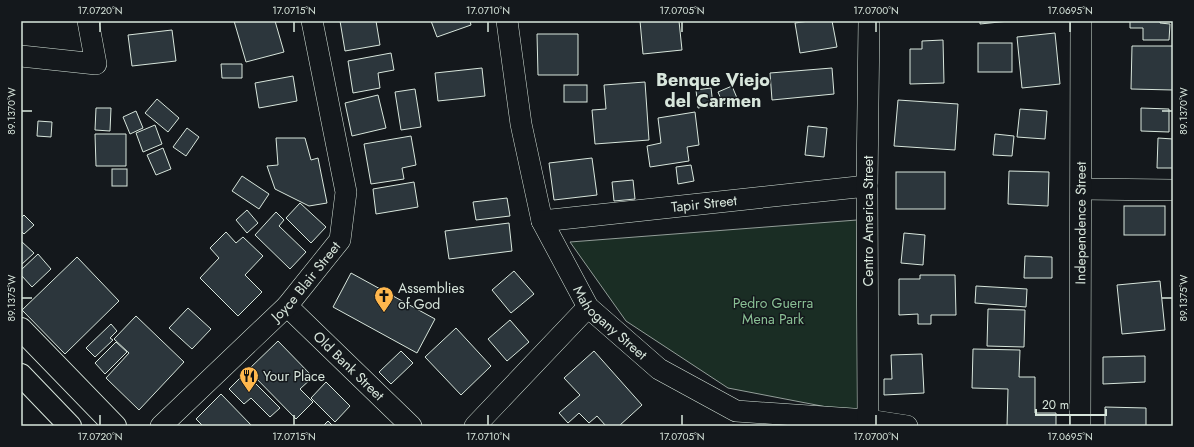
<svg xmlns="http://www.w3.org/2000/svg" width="1194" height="447" font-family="Jost,sans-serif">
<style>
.green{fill:#1a2d24;stroke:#939e99}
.building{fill:#2c363c;stroke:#d8e6dc}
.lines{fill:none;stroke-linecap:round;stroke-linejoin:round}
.minor-casing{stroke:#d8e6dc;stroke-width:22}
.trunk-casing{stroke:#d8e6dc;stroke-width:24}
.minor{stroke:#14181c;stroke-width:21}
.trunk{stroke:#14181c;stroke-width:22}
.ticks{fill:none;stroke:#d8e6dc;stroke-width:1.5}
.labels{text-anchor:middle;stroke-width:3;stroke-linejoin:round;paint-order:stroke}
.street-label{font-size:14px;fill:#d8e6dc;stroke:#14181c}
.poi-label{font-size:14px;fill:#d8e6dc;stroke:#14181c;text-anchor:start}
.park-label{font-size:14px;fill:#8ac095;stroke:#14181c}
.district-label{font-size:18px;font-weight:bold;fill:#d8e6dc;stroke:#14181c}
.neatline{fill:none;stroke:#d8e6dc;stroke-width:1.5}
.ticks-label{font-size:10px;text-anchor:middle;fill:#d8e6dc}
</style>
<rect width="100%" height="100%" fill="#14181c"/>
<polygon class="green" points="857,220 858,413 728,388 626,321 570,242"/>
<g class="building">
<polygon points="234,21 275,21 284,52 246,62"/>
<polygon points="340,21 376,21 380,45 345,51"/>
<polygon points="431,21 470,21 471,25 437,37"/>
<polygon points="640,21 679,21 682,50 643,54"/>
<polygon points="809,21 832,21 837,47 800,53 795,23"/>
<polygon points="980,21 1009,21 980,24"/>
<polygon points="1130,21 1160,21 1160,23 1170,24 1169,40 1143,40 1143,28 1130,28"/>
<polygon points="172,30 176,61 132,66 128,35"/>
<polygon points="1055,33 1060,84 1022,88 1017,37"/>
<polygon points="537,34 578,34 578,75 538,75"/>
<polygon points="943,40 944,83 910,84 910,49 922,49 922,41"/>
<rect x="978" y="43" width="34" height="29"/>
<polygon points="1132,46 1173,46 1173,90 1131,89"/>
<polygon points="391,53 394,70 378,73 380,88 353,93 348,61"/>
<polygon points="221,64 242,64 242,78 222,78"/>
<polygon points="482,68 485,96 438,101 435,73"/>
<polygon points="832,68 834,94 772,100 770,73"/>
<polygon points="293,76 297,101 259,108 255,83"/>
<polygon points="645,82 649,140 595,144 592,110 606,109 604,85"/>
<rect x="564" y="85" width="23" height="17"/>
<polygon points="732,86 737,98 723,104 718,92"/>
<polygon points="711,88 713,105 698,108 696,90"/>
<polygon points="415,89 421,127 401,130 395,92"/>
<polygon points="378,95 386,128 352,136 345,103"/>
<polygon points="157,99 179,118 168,132 145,113"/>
<polygon points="898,100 958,104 955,150 894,146"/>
<polygon points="96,108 111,108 110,131 95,130"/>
<polygon points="1141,108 1169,109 1169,132 1141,131"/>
<polygon points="1020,109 1047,111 1045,139 1017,137"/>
<polygon points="136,111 143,128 130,134 123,117"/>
<polygon points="695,112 699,145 687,147 689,161 650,167 647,146 661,143 658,118"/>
<polygon points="38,121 52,122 51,137 37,136"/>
<polygon points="155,125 162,144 143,152 136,133"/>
<polygon points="808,126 827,128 824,157 805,155"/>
<polygon points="187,128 199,137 186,156 173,147"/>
<polygon points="95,134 126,134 126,166 96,166"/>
<polygon points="995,134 1014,136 1012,156 993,155"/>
<polygon points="411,136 416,165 402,168 404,179 371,184 364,144"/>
<polygon points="276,138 305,138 311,160 318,158 327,203 309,206 275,189 267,166 278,165"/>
<polygon points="1158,138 1173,139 1173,168 1157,168"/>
<polygon points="163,148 171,169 156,175 147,155"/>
<polygon points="592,158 597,195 554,200 549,163"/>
<polygon points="691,165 694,181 678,184 676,167"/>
<rect x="112" y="169" width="15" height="17"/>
<polygon points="1009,171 1049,172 1048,206 1008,204"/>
<rect x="896" y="172" width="49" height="37"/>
<polygon points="242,176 269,194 259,209 232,191"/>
<polygon points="633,180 635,199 614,201 612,182"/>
<polygon points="414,182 418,207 376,214 373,189"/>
<polygon points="507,198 510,216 476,220 473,202"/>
<polygon points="300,203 326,227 311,243 286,218"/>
<rect x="1124" y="206" width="41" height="29"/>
<polygon points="247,210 258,223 247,233 236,220"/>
<polygon points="276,212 284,220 279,226 306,252 290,269 255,235"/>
<polygon points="24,215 34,225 24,234 21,231 21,218"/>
<polygon points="509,223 512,251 449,259 445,231"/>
<polygon points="226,232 236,243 243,237 263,256 245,275 262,292 238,316 200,278 219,258 210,248"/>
<polygon points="904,233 925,235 923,265 901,263"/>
<polygon points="21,241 34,253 21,265"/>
<polygon points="38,254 51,269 32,287 21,275 21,270"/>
<polygon points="1025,256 1052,257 1052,278 1024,278"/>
<polygon points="77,257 119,301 65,354 22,310"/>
<polygon points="514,271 534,294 511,313 492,290"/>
<polygon points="351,273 435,319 417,353 333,307"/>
<polygon points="920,275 955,275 956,315 931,315 931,324 918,324 918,314 899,315 899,279 920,279"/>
<polygon points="1160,281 1165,330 1122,334 1117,285"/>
<polygon points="976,286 1027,289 1026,307 975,303"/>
<polygon points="188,308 211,329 192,349 169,328"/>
<polygon points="988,309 1025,310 1024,347 987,346"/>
<polygon points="136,316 184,362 139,410 106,378 129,353 114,339"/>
<polygon points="510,320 529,342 507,361 488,339"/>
<polygon points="111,324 117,331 110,338 113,340 95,357 86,348"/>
<polygon points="456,328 491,366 461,395 425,357"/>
<polygon points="278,341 313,377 300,389 313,402 296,419 248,370"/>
<polygon points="116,342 127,352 105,374 95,363"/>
<polygon points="973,349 1020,350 1019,377 1035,377 1035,413 1056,413 1056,426 1007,426 1008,389 972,388"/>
<polygon points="401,351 413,363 391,384 379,372"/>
<polygon points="594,351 642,405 619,426 606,426 597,416 589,423 579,413 568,423 559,413 580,395 564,378"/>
<polygon points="922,354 924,393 884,395 884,379 892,379 891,355"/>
<polygon points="1145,356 1145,382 1103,384 1103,357"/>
<polygon points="245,373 280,408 270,417 251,398 244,404 229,389"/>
<polygon points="326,382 350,406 335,422 311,398"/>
<polygon points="221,394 252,426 203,426 196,419"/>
<polygon points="1105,407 1146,408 1146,426 1105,426"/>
<polygon points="328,421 333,426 323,426"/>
</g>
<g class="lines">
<defs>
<g id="minor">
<path id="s1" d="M507 21 521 124 542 221 588 307 659 369 736 411 868 420 907 426"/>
<polyline points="21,56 96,64 88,21"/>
<polyline points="1081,189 1173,190"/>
<path id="s2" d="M542 221 867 186"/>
<path id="s3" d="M287 306 411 426"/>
<polyline points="868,420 867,186 869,21"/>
<path id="s4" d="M161 426 287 306 340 240 346 192 312 21"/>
<polyline points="475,426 588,307"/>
<path id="s5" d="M1080 426 1081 21"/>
</g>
<g id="trunk">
<polyline points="21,329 115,426"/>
<polyline points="21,375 70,426"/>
</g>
</defs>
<use href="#minor" class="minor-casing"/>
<use href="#trunk" class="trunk-casing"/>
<use href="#minor" class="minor"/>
<use href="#trunk" class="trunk"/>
</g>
<path class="ticks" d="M100 22V32M294 22V32M488 22V32M682 22V32M876 22V32M1070 22V32M22 111H32M1162 111H1172M22 298H32M1162 298H1172M100 415V425M294 415V425M488 415V425M682 415V425M876 415V425M1070 415V425"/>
<defs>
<symbol id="church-pin" viewBox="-11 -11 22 30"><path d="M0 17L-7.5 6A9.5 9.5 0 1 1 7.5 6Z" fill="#ffb74d" stroke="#14181c"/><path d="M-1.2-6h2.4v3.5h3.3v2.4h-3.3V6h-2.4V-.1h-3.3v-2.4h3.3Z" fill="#111"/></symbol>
<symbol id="restaurant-pin" viewBox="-11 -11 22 30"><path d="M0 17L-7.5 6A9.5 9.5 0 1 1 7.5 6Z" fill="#ffb74d" stroke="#14181c"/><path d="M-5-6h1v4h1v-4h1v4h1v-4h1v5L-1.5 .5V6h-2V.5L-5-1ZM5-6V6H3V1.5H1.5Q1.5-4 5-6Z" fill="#111"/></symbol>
</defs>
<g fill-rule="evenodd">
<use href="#church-pin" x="373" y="285" width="22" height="30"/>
<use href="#restaurant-pin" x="238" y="365" width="22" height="30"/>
</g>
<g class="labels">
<g class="street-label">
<text dy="5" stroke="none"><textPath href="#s2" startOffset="163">Tapir Street</textPath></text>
<text transform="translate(868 221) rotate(-90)" y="5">Centro America Street</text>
<text dy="5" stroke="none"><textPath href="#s5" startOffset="203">Independence Street</textPath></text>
<text dy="5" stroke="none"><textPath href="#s4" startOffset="205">Joyce Blair Street</textPath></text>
<text dy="5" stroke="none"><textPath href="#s1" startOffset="327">Mahogany Street</textPath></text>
<text dy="5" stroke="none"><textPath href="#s3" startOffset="86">Old Bank Street</textPath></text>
</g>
<g class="poi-label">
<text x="398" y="293">Assemblies<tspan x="398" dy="16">of God</tspan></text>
<text x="263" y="381">Your Place</text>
</g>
<g class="park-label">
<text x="773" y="308">Pedro Guerra<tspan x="773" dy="16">Mena Park</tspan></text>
</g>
<g class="district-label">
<text x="713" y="86">Benque Viejo<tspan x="713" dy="21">del Carmen</tspan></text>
</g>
</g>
<rect width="1194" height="447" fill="none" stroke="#14181c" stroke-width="44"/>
<path d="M1036 409v6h70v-6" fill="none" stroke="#d8e6dc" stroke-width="2"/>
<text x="1042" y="409" font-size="12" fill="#d8e6dc" stroke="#14181c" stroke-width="3" paint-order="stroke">20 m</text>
<rect x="22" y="22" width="1150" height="403" class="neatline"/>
<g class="ticks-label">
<text x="100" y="14">17.0720°N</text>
<text x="294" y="14">17.0715°N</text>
<text x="488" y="14">17.0710°N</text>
<text x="682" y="14">17.0705°N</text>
<text x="876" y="14">17.0700°N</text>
<text x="1070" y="14">17.0695°N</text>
<text transform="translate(1183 111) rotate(-90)" y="4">89.1370°W</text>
<text transform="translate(11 111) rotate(-90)" y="4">89.1370°W</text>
<text transform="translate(1183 298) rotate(-90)" y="4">89.1375°W</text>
<text transform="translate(11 298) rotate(-90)" y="4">89.1375°W</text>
<text x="100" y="440">17.0720°N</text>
<text x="294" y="440">17.0715°N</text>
<text x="488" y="440">17.0710°N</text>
<text x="682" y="440">17.0705°N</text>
<text x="876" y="440">17.0700°N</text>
<text x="1070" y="440">17.0695°N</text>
</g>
</svg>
